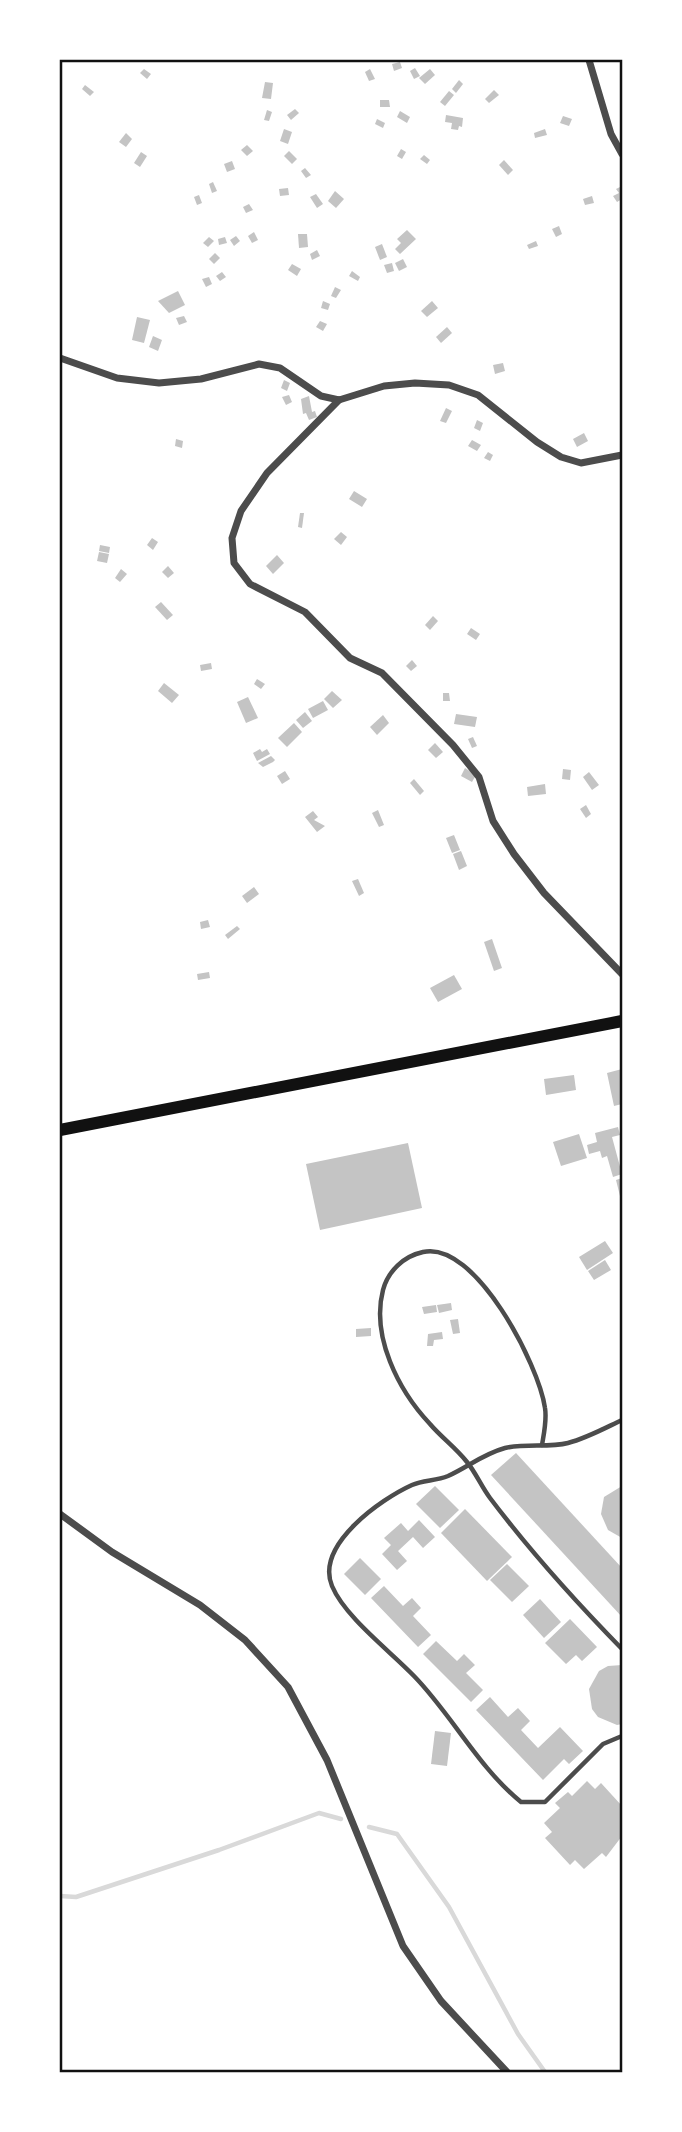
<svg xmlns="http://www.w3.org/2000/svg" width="682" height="2132" font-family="'Public Sans',sans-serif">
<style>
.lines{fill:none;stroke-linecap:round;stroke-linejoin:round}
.stream{stroke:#d9d9d9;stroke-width:4.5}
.building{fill:#c4c4c4}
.service{stroke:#4c4c4c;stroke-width:4.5}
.minor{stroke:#4c4c4c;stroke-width:7}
.secondary{stroke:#111;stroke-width:12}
.neatline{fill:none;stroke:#111;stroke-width:2.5}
</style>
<rect width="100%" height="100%" fill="#fff"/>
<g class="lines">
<g class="stream">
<polyline points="369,1827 397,1834 449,1907 518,2034 545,2072"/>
<polyline points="60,1896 76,1897 219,1850 319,1813 341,1819"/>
</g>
</g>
<g class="building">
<polygon points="400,62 402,68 394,71 392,64"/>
<polygon points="415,68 420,76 414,79 410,71"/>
<polygon points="144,69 151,74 147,79 140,73"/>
<polygon points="370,69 375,79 369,81 365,72"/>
<polygon points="430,69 435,75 425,84 419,78"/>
<polygon points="459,80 463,84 456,93 452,89"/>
<polygon points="265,82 273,83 271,99 262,98"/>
<polygon points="85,85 94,92 90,96 82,89"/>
<polygon points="494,90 499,95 489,103 485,99"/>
<polygon points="449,91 454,95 445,106 440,102"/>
<polygon points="380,100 389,100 390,107 380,107"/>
<polygon points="295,109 299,113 291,120 287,115"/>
<polygon points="267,110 272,112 269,121 264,120"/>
<polygon points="400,111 410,117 407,123 397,117"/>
<polygon points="446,115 463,118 462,127 459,126 458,130 451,129 452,123 445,122"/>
<polygon points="563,116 572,119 569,126 560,123"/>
<polygon points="377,119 385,123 383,128 375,124"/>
<polygon points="284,129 292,132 288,144 280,141"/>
<polygon points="545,129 547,135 535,138 534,133"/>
<polygon points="126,133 132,139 126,147 119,142"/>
<polygon points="247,145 253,151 247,156 241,150"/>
<polygon points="401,149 406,152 402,159 397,156"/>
<polygon points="289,151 297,159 292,164 284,156"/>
<polygon points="141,152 147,156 140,167 134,163"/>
<polygon points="424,155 430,160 427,164 420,159"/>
<polygon points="504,160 513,170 508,175 499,165"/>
<polygon points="232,161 235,169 227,172 224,164"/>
<polygon points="305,168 311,175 306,178 301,171"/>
<polygon points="213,182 217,191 212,193 209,184"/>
<polygon points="620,187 622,199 617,202 613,196 619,193 616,189"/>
<polygon points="288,188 289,195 280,196 279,189"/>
<polygon points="335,191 344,199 336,208 328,201"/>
<polygon points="316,194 323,204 317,208 310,197"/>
<polygon points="199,195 202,203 197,205 194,197"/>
<polygon points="592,196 594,203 585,205 583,199"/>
<polygon points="249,204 253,210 246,213 243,207"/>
<polygon points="559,226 562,234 556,237 552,229"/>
<polygon points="407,230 416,239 400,254 395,249 401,243 397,239"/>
<polygon points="254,232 258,240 252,243 248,236"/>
<polygon points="298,234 307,234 308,247 299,248"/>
<polygon points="236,236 240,241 234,246 230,240"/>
<polygon points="209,237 214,241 208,247 203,243"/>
<polygon points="225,237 227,243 219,245 218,239"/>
<polygon points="536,241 538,246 529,249 527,245"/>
<polygon points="382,244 387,257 380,260 375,247"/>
<polygon points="317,250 320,256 312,260 310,254"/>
<polygon points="215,253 220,258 214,264 209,259"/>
<polygon points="403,259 407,267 399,271 395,263"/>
<polygon points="392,263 394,271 387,273 384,265"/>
<polygon points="292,264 301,269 297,276 288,270"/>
<polygon points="352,271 360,277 358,281 349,276"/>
<polygon points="222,272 226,277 220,281 216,276"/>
<polygon points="209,277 212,284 206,287 202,279"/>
<polygon points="335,287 341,290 336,298 331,296"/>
<polygon points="178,291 185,305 169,313 158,301"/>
<polygon points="323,301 330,304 328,310 321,308"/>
<polygon points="432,301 438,308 427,317 421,311"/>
<polygon points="184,316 187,322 179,325 176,318"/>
<polygon points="137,317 150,320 144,343 132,340"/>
<polygon points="320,321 327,324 323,331 316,327"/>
<polygon points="447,327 452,333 441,343 436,337"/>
<polygon points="153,336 162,340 158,351 149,347"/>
<polygon points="503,363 505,371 495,374 493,365"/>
<polygon points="284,380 290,383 287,391 281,388"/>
<polygon points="289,395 292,402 286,405 282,397"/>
<polygon points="309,396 312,412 315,411 317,417 309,420 306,413 303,414 301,399"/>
<polygon points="446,408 452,411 446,423 440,421"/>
<polygon points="477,420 483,423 480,431 474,428"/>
<polygon points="584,433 588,441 577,447 573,439"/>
<polygon points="176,439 183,441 182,448 175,446"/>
<polygon points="472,440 481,445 477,451 468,446"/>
<polygon points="488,452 493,455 490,461 484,458"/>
<polygon points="354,491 367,499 362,507 349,499"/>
<polygon points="300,513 304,513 302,528 298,527"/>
<polygon points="341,532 347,537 341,545 334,539"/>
<polygon points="152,538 158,542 153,550 147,545"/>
<polygon points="100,545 110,547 109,553 99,551"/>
<polygon points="99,552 109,554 107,563 97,561"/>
<polygon points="277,555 284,563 273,574 266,566"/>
<polygon points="168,566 174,573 168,578 162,572"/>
<polygon points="121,569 127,574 120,582 115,578"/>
<polygon points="161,602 173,615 167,620 155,607"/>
<polygon points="433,616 438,621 430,630 425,625"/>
<polygon points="471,628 480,634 476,640 467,634"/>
<polygon points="412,660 417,666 411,671 406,666"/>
<polygon points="211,663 212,669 201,671 200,665"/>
<polygon points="257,679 265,684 261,689 254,684"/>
<polygon points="164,683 179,695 172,703 158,691"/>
<polygon points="332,691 342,700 333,708 324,699"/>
<polygon points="443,693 449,693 450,701 443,701"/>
<polygon points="248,697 258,718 246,723 237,702"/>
<polygon points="323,701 328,710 313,718 308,709"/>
<polygon points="305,712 312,721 303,728 296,720"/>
<polygon points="456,714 477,717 475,727 454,724"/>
<polygon points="383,715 389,723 377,735 370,727"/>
<polygon points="294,723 302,732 287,747 278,738"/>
<polygon points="473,737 477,746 472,748 468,739"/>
<polygon points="435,743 443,752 436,758 428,750"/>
<polygon points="260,749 262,752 267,749 270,754 257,761 253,753"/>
<polygon points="271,756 275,760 273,762 263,767 258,763"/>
<polygon points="465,768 476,775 472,782 461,776"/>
<polygon points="563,769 571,770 570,780 562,779"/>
<polygon points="285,771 290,779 282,784 277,776"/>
<polygon points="589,772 599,785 592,790 583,777"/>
<polygon points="414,779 424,791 420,795 410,783"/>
<polygon points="545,784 546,794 528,796 527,787"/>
<polygon points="586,805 591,814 586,818 580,809"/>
<polygon points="378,810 384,825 379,827 372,813"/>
<polygon points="313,811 318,817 314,820 325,826 317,832 305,817"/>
<polygon points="454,835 460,850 452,853 446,838"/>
<polygon points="461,851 467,866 459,870 453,854"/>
<polygon points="358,879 364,893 359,896 352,881"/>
<polygon points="254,887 259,894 247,903 242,896"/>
<polygon points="208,920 210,927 201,929 200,922"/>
<polygon points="237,926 240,929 228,939 225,935"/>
<polygon points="492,939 502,968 494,971 484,942"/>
<polygon points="209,972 210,978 198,980 197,974"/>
<polygon points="454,975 462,989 438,1002 430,988"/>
<polygon points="622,1069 622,1104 614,1106 607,1073"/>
<polygon points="574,1075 576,1090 546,1095 544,1079"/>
<polygon points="618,1127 620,1135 612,1137 622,1174 613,1177 607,1156 602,1158 600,1151 589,1154 587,1145 597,1142 595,1133"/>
<polygon points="579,1134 587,1158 561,1166 553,1142"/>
<polygon points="408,1143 422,1208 320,1230 306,1164"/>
<polygon points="622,1178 622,1195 620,1196 616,1180"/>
<polygon points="605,1241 613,1253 587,1270 579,1257"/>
<polygon points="605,1260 611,1270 594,1280 588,1271"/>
<polygon points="451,1303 452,1310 439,1313 437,1305"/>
<polygon points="436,1305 437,1312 424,1314 422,1307"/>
<polygon points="458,1319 460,1333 453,1334 450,1320"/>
<polygon points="371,1328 371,1336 356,1337 356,1329"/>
<polygon points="442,1332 443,1339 434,1340 433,1346 427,1346 428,1334"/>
<polygon points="516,1453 622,1568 622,1617 491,1475"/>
<polygon points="435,1486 459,1510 440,1528 416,1504"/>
<polygon points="622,1486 622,1538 608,1530 601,1514 604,1497"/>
<polygon points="465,1509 512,1557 487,1581 441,1533"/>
<polygon points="419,1520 435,1537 423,1548 413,1537 398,1551 407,1561 397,1570 382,1554 391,1545 384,1538 401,1523 408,1531"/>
<polygon points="360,1558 381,1579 365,1595 344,1574"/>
<polygon points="507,1564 529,1586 512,1602 490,1580"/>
<polygon points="384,1586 403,1606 412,1598 421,1608 413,1616 431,1635 418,1647 371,1598"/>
<polygon points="540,1599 561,1622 544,1638 523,1615"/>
<polygon points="570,1619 597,1647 582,1661 576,1655 566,1664 545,1643"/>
<polygon points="436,1641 457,1661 464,1654 475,1665 466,1673 483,1690 471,1702 423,1654"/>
<polygon points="622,1665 622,1724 617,1725 598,1717 592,1709 589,1689 599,1671 608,1666"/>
<polygon points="490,1697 508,1717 518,1708 530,1721 521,1730 538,1748 560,1727 583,1751 569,1764 564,1759 543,1780 476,1710"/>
<polygon points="435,1731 451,1733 447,1766 431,1764"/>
<polygon points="587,1781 595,1789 601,1783 622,1806 622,1836 606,1857 602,1853 584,1869 575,1860 570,1865 545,1838 552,1832 544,1823 560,1808 555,1803 568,1792 572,1796"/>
</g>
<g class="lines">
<g class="service">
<path d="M622 1420C605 1428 587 1438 568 1443 548 1448 526 1443 505 1448 483 1454 468 1467 448 1476 436 1481 423 1480 412 1485 381 1499 315 1545 332 1586 345 1617 390 1651 414 1676 452 1715 478 1767 521 1802H545L603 1744 622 1736"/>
<path d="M542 1445C544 1433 547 1420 545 1408 539 1365 475 1240 423 1252 404 1256 388 1271 383 1290 371 1336 398 1390 430 1424 441 1437 456 1448 467 1462 476 1473 481 1486 490 1498 530 1551 575 1601 622 1649"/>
</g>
<g class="minor">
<polyline points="589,60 611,134 622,154"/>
<polyline points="60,358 117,378 159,383 201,379 259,364 280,368 321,396 339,400 384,386 415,383 449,385 478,395 537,442 561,457 581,463 622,455"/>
<polyline points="339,400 267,473 241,511 232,538 234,563 250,584 305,612 350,658 382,673 453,745 479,777 493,821 514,854 544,893 622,974"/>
<polyline points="60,1514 112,1552 200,1605 245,1640 288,1687 327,1760 403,1946 441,2001 507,2072"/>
</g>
<polyline class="secondary" points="60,1130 622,1021"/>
</g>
<rect width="682" height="2132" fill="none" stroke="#ffffff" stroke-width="122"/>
<rect x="61" y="61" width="560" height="2010" class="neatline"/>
</svg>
